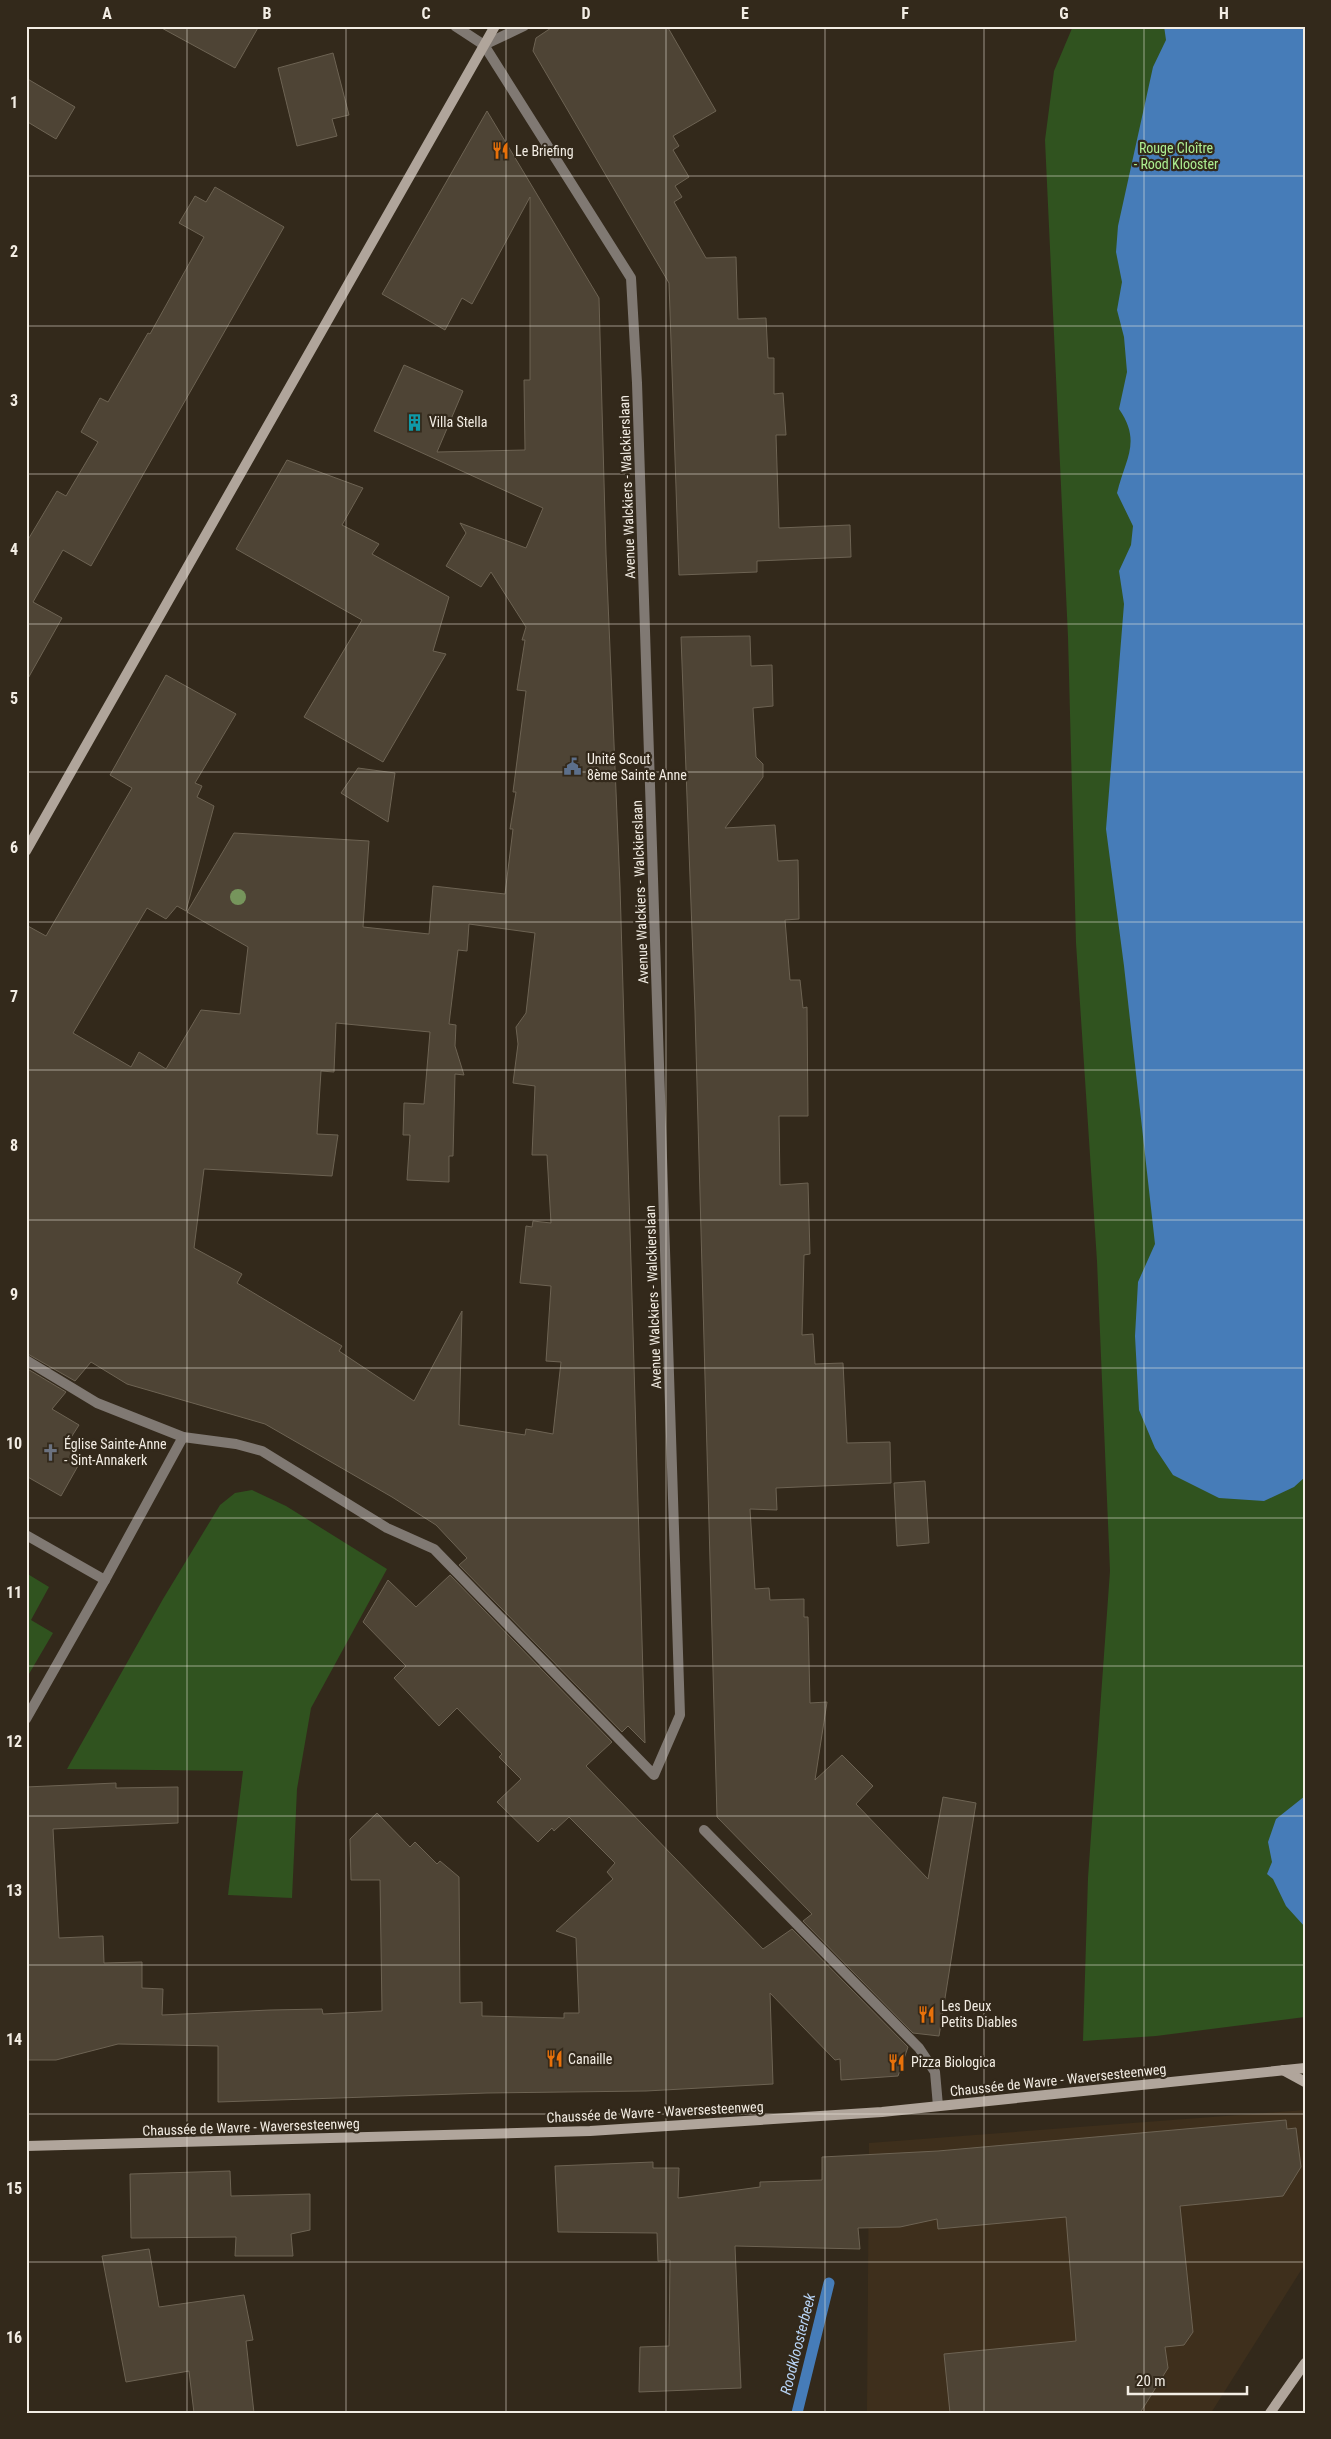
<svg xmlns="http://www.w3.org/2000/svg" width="1331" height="2439" font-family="'Roboto Condensed',sans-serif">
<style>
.built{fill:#3e2f1c}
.green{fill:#30531f}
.water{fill:#467cb8}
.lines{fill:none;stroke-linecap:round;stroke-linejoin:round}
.stream{stroke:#467cb8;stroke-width:11}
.building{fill:#4e4435;stroke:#6d6353;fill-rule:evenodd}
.street{stroke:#807973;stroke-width:10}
.secondary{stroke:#b0a59b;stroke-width:10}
.tree{fill:#76955c}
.grid{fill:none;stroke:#f3ede4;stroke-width:1;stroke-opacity:0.55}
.labels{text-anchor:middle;stroke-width:4.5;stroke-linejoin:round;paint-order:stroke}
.park-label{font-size:14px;fill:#adee91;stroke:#33291b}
.poi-label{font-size:14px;fill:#f3ede4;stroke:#33291b;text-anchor:start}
.street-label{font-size:14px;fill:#f3ede4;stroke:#33291b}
.water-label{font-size:15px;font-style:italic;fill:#b8d4f6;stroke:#33291b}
.neatline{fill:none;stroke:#f3ede4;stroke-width:2}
.grid-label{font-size:16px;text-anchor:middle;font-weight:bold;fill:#f3ede4}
</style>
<rect width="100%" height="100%" fill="#33291b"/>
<polygon class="built" points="1305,2110 1305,2264 1211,2413 867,2413 869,2143"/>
<g class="green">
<polygon points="1073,26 1305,26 1305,2017 1156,2036 1083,2041 1088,1878 1110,1571 1097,1261 1076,943 1068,637 1045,140 1054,71"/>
<polygon points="252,1490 286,1506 387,1569 311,1708 297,1789 292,1898 228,1895 243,1771 67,1769 163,1599 220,1505 235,1493"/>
<polygon points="26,1573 49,1587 31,1620 53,1633 26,1679"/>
</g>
<g class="water">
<path d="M1164 26H1305V1477L1294 1487 1264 1501 1219 1498 1173 1475 1155 1448 1139 1410 1135 1336 1138 1282 1155 1244 1124 966 1106 829 1124 604 1119 571 1131 545 1133 526 1117 493C1125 459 1142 442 1119 409L1127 372 1124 337 1117 310 1122 282 1116 252 1118 226 1153 67 1166 40Z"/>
<polygon points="1305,1796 1305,1927 1286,1906 1273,1879 1267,1874 1272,1862 1268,1842 1276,1819"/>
</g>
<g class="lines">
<polyline class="stream" points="797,2413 829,2283"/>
</g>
<g class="building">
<polygon points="158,26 259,26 235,68"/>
<polygon points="554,26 667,26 716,111 673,136 679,146 673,150 689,177 675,186 682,197 674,202 706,258 736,257 738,319 766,318 768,358 774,358 774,394 783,393 786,435 776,435 779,528 850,525 851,557 757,561 757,572 679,575 669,283 533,51 536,38"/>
<polygon points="333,53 349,115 332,119 337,136 297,146 278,68"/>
<polygon points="26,78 75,107 56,139 26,121"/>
<path d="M487 111 599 298 606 554 620 886 645 1743 628 1726 622 1732 459 1565 467 1558 436 1525 392 1497 265 1424 127 1384 91 1362 75 1381 26 1353V925L46 936 132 788 110 775 166 675 236 714 195 783 202 786 197 797 214 806 186 911 177 906 166 919 147 908 73 1033 131 1067 139 1052 166 1069 201 1010 240 1014 248 947 187 912 234 833 369 841 363 927 429 934 433 886 505 894 513 829H510L516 792H513L526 691 517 690 525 640H522L526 627 491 572 481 587 446 566 466 533 460 523 526 548 543 508 374 431 404 365 463 391 437 452 525 450 524 380H530V197L472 304 462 298 445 330 382 294ZM469 924 535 933 526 1013 516 1027 518 1044 513 1083 535 1086 532 1155H547L551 1223 533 1221 532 1227 526 1226 520 1283 551 1286 546 1361 561 1362 553 1434 526 1429 525 1435 459 1425 462 1311 414 1401 339 1351 342 1346 237 1283 242 1274 194 1248 204 1169 332 1176 338 1135 317 1134 321 1071 334 1072 336 1023 430 1032 424 1104 404 1103 403 1135H410L407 1180 449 1182V1156H453L455 1074 464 1075 455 1046 456 1025 449 1024 458 950 467 951Z"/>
<polygon points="215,187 284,227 91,566 63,550 33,602 62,618 26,682 26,543 57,491 66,496 98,442 81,432 100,398 108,402 148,333 150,334 204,237 179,223 195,196 206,202"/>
<polygon points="287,460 363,488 342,525 379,544 372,554 449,597 433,651 446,654 383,762 304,717 362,620 236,549"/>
<polygon points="750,636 751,666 772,665 773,706 753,708 756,757 763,764 763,777 725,828 775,825 778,861 798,860 799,919 785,920 790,980 800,980 803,1008 807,1007 808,1116 779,1116 780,1185 808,1183 810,1254 804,1255 802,1335 813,1334 815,1364 843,1363 847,1443 890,1442 891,1483 776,1488 777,1510 750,1509 755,1589 769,1588 770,1600 804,1599 804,1617 808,1617 810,1703 827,1702 815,1780 842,1755 873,1786 856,1804 928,1879 943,1797 976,1803 939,2036 913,2033 803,1921 812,1914 717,1817 695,1011 681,637"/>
<polygon points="358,768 395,773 388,822 341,793"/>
<polygon points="26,1368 66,1392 52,1409 79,1425 65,1447 83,1457 61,1496 26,1476"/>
<polygon points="925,1481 929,1543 897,1546 894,1483"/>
<polygon points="450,1575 612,1742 586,1766 763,1949 792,1929 908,2047 898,2076 841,2080 840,2059 835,2060 770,1993 773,2084 646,2091 487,2093 218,2102 218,2046 118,2044 56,2060 26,2060 26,1787 116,1783 116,1788 178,1787 178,1823 53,1829 59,1938 103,1936 104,1963 142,1962 142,1988 163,1989 162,2015 270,2010 322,2009 323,2014 382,2011 380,1880 351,1880 350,1839 377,1813 410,1847 415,1842 437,1864 440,1861 459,1877 460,2003 482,2002 482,2016 564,2018 564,2013 579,2013 576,1938 556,1931 613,1879 607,1872 615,1863 569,1817 554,1831 552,1828 538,1842 497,1802 521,1779 499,1757 502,1754 457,1708 439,1726 394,1678 406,1666 363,1622 388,1580 416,1607"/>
<polygon points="1286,2120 1287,2129 1296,2128 1301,2167 1283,2196 1180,2206 1193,2332 1184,2345 1165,2347 1168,2368 1140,2413 950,2413 944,2354 1076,2341 1066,2217 938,2229 937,2219 900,2227 858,2228 860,2249 735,2246 741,2388 639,2392 640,2347 669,2346 670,2260 658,2261 657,2233 558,2232 555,2166 653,2162 653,2168 679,2168 678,2198 760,2187 760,2182 822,2180 822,2157 938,2151"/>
<polygon points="230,2171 231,2196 310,2194 310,2230 291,2234 293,2256 235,2256 236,2237 131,2238 130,2174"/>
<polygon points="149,2249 159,2307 244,2295 253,2340 246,2341 254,2413 194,2413 189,2371 126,2382 102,2256"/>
</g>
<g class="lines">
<g class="street">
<polyline points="484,45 524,26"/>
<polyline points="26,1360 97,1403 183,1437 236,1444 262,1451 387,1528 434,1549 654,1775 680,1715 637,383 631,278 484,45 455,26"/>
<polyline points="26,1535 105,1580"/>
<polyline points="26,1719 105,1580 183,1437"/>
<polyline points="704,1830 919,2048 935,2072 938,2106"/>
</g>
<g class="secondary">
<polyline points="26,851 495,26"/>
<polyline points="1283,2070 1305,2082"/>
<polyline points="26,2146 590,2131 882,2112 1305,2068"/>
<polyline points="1270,2413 1305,2363"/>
</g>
</g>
<circle class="tree" cx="238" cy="897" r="8"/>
<path class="grid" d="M187 26V2413M346 26V2413M506 26V2413M666 26V2413M825 26V2413M984 26V2413M1144 26V2413M26 176H1305M26 326H1305M26 474H1305M26 624H1305M26 772H1305M26 922H1305M26 1070H1305M26 1220H1305M26 1368H1305M26 1518H1305M26 1666H1305M26 1816H1305M26 1965H1305M26 2114H1305M26 2262H1305"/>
<defs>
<symbol id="restaurant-bare" viewBox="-9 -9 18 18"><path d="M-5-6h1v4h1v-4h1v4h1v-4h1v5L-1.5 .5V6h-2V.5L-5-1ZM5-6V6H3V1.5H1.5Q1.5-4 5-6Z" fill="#e8710a" stroke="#33291b" stroke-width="2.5" paint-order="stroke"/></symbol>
<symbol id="building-bare" viewBox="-9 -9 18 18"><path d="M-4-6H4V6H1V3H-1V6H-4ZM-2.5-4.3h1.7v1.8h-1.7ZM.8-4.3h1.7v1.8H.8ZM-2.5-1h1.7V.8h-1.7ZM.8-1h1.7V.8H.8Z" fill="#0f9aa8" stroke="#33291b" stroke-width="2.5" paint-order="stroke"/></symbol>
<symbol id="civic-bare" viewBox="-9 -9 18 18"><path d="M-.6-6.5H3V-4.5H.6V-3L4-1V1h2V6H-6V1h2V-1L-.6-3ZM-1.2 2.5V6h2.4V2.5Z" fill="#5c6f8a" stroke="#33291b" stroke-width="2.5" paint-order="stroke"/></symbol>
<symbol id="church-bare" viewBox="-9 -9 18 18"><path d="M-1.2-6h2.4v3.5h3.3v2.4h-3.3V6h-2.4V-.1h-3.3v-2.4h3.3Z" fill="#6b7280" stroke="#33291b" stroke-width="2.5" paint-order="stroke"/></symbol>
</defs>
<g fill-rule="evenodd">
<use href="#restaurant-bare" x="488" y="138" width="25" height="25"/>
<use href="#building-bare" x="402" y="410" width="25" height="25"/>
<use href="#civic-bare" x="560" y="754" width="25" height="25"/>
<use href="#church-bare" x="38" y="1440" width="25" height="25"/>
<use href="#restaurant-bare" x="914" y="2002" width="25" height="25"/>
<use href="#restaurant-bare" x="542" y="2046" width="25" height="25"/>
<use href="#restaurant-bare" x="884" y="2050" width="25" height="25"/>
</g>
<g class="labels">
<g class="park-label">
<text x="1176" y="153">Rouge Cloître<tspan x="1176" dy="16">- Rood Klooster</tspan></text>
</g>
<g class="poi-label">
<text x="515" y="156">Le Briefing</text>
<text x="429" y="427">Villa Stella</text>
<text x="587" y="764">Unité Scout<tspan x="587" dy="16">8ème Sainte Anne</tspan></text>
<text x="64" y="1449">Église Sainte-Anne<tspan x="64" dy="16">- Sint-Annakerk</tspan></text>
<text x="941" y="2011">Les Deux<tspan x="941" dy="16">Petits Diables</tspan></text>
<text x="568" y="2064">Canaille</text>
<text x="911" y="2067">Pizza Biologica</text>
</g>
<g class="street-label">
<text transform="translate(627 487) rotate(-92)" y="5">Avenue Walckiers - Walckierslaan</text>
<text transform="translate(640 892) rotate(-92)" y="5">Avenue Walckiers - Walckierslaan</text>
<text transform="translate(653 1297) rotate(-92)" y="5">Avenue Walckiers - Walckierslaan</text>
<text transform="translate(1058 2080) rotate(-6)" y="5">Chaussée de Wavre - Waversesteenweg</text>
<text transform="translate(655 2112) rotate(-3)" y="5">Chaussée de Wavre - Waversesteenweg</text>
<text transform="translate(251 2127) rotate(-2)" y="5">Chaussée de Wavre - Waversesteenweg</text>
</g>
<g class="water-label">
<text transform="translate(798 2344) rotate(-76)" y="5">Roodkloosterbeek</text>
</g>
</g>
<rect width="1331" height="2439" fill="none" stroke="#33291b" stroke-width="55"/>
<path d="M1128 2386v8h119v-8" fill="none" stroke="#f3ede4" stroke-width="2.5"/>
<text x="1136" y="2386" font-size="15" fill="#f3ede4" stroke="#33291b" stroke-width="4" paint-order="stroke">20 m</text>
<rect x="28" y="28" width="1276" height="2384" class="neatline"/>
<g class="grid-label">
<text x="107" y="19">A</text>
<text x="267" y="19">B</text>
<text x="426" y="19">C</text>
<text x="586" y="19">D</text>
<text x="745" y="19">E</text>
<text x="905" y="19">F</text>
<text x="1064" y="19">G</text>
<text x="1224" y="19">H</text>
<text x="14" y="108">1</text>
<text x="14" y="257">2</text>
<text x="14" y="406">3</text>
<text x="14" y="555">4</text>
<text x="14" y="704">5</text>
<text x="14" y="853">6</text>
<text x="14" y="1002">7</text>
<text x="14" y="1151">8</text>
<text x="14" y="1300">9</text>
<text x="14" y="1449">10</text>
<text x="14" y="1598">11</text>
<text x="14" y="1747">12</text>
<text x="14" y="1896">13</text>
<text x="14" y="2045">14</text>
<text x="14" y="2194">15</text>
<text x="14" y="2343">16</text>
</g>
</svg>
